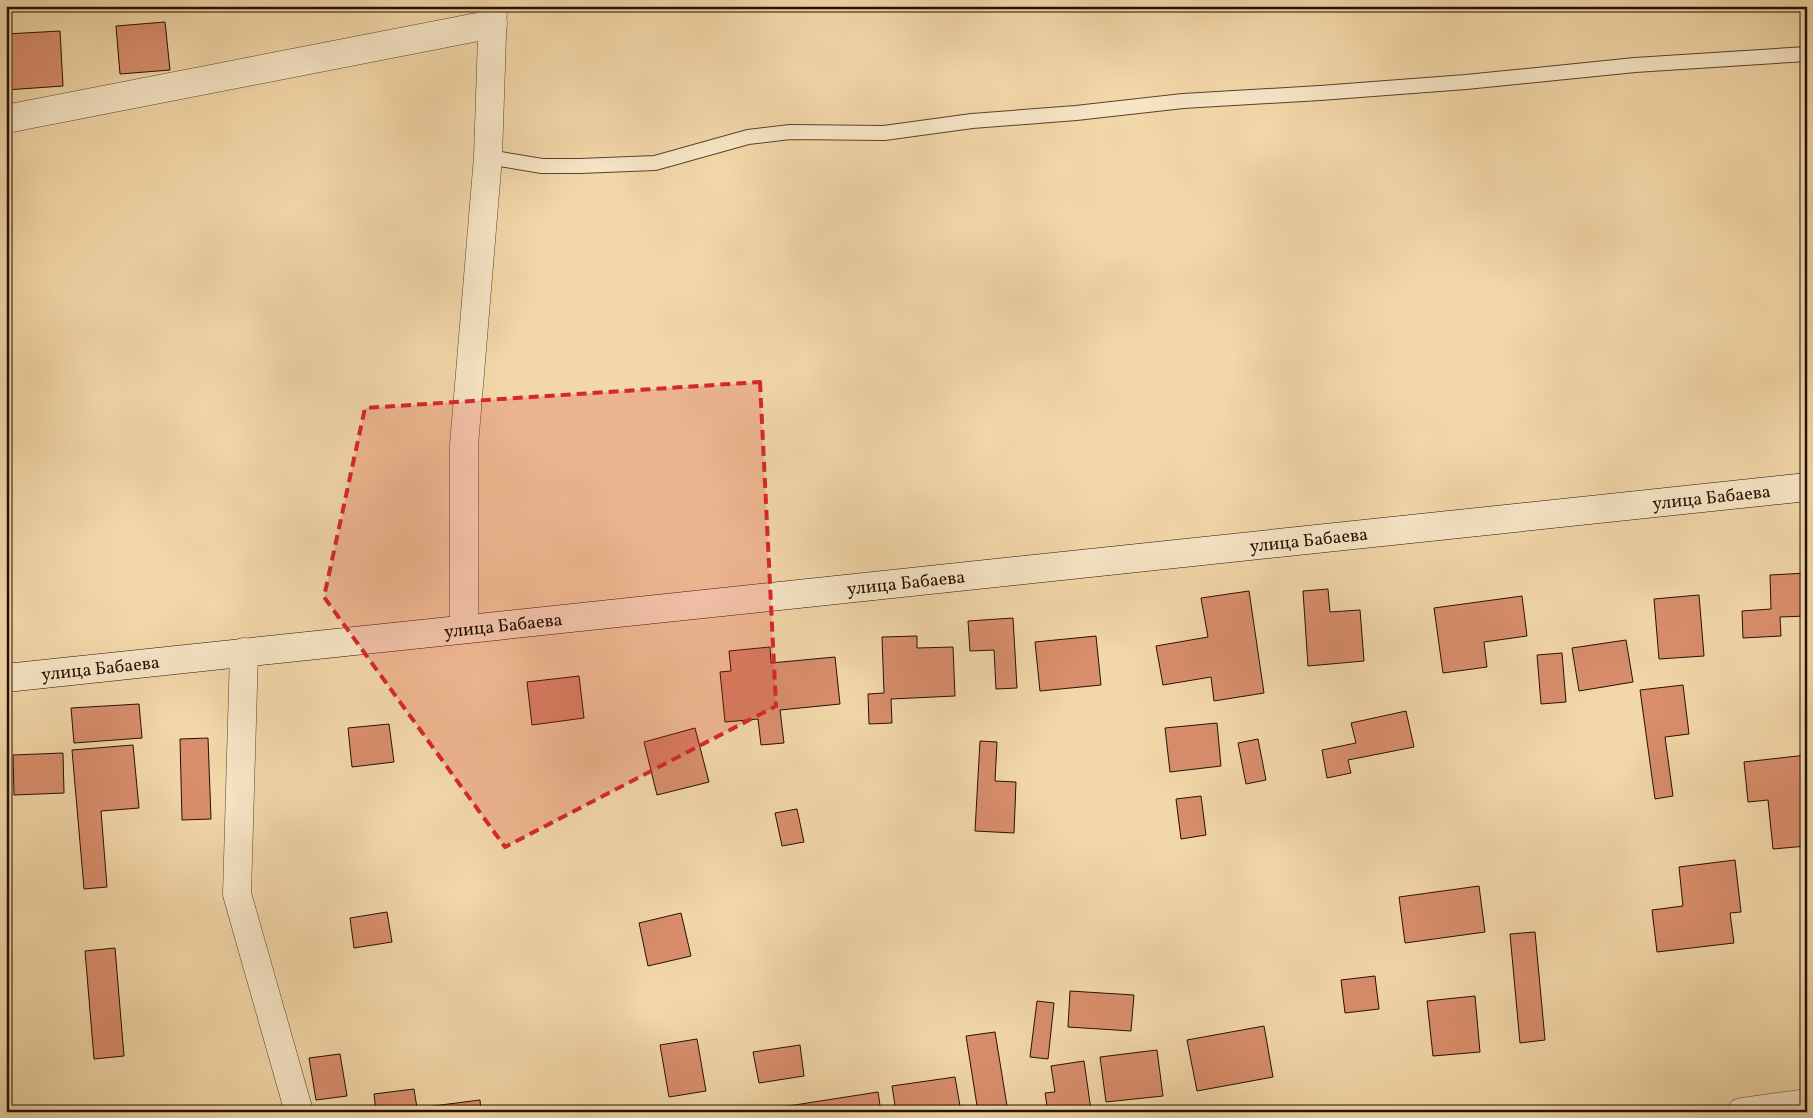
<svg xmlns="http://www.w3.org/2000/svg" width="1813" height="1118" font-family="Vollkorn,serif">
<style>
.building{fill:#d98e6c;stroke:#251004}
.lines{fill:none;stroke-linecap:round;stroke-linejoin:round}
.lane-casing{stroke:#58422d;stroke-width:16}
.street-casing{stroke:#58422d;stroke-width:29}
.secondary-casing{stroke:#251004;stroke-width:29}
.lane{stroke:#f7e5c6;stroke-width:14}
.street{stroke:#f7e5c6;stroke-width:28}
.secondary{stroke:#f7e5c6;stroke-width:28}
.marked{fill:#d62828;fill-opacity:0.2;stroke:#d62828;stroke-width:4;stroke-dasharray:10 6;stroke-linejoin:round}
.labels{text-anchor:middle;stroke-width:5;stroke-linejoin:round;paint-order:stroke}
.street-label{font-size:18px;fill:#251004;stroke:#f7e5c6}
</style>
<rect width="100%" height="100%" fill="#f2d7a8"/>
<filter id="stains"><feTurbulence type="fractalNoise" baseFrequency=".004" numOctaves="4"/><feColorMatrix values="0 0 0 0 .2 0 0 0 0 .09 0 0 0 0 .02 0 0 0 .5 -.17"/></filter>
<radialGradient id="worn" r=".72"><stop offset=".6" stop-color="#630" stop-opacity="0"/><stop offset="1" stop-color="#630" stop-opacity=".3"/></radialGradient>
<g class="building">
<polygon points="165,22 170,70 120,74 116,26"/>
<polygon points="60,31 63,86 6,90 6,34"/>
<polygon points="1807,573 1807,616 1780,617 1781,636 1743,638 1742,611 1771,609 1770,575"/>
<polygon points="1328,589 1330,612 1360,610 1364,661 1308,666 1303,591"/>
<polygon points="1249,591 1264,693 1214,701 1211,677 1163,685 1156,646 1208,637 1201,598"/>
<polygon points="1699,595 1704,656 1659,659 1654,599"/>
<polygon points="1522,596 1527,636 1484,642 1487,667 1443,673 1434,608"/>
<polygon points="1013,618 1017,688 996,689 994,650 970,651 968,621"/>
<polygon points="917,636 917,648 953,647 955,696 891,699 892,723 869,724 868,694 884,693 882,637"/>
<polygon points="1096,636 1101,685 1040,691 1035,642"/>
<polygon points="1626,640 1633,682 1579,691 1572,648"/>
<polygon points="770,647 771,663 835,657 840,704 780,710 784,743 761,745 758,719 725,722 720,672 731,671 729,651"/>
<polygon points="1562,653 1566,702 1541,704 1537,655"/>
<polygon points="579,676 584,718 532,725 527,682"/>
<polygon points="1683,685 1689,734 1665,737 1673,796 1655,799 1640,690"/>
<polygon points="139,704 142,738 74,743 71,708"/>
<polygon points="1406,711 1414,747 1348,760 1351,773 1327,778 1322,750 1356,743 1351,723"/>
<polygon points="1217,723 1221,766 1170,772 1165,728"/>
<polygon points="389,724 394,762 352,767 348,728"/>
<polygon points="695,728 709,782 657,795 644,742"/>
<polygon points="208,738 211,819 182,820 180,739"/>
<polygon points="1258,739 1266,780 1246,784 1238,743"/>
<polygon points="980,741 997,742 995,781 1016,782 1014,833 975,831"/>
<polygon points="133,745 139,808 101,811 107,887 84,889 72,750"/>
<polygon points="63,753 64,793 14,795 13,755"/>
<polygon points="1807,755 1807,846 1773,849 1768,800 1748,802 1744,762"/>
<polygon points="1201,796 1206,835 1181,839 1176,799"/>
<polygon points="797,809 804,842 782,846 775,813"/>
<polygon points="1735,860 1741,912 1730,913 1734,943 1657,952 1652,910 1683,906 1679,867"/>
<polygon points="1479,886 1485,932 1405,943 1399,897"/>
<polygon points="387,912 392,942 354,948 350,918"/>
<polygon points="681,913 691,956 648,966 639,923"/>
<polygon points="1535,932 1545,1040 1520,1043 1510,934"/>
<polygon points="115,948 124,1056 94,1059 85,951"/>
<polygon points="1375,976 1379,1009 1345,1013 1341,980"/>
<polygon points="1070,991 1134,995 1131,1031 1068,1027"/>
<polygon points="1475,996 1480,1052 1433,1056 1427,1001"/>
<polygon points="1037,1001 1054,1003 1048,1059 1030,1057"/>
<polygon points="1264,1026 1273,1077 1197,1091 1187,1040"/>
<polygon points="995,1032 1008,1112 978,1112 966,1036"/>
<polygon points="697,1039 706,1091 669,1097 660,1045"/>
<polygon points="800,1045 804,1076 759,1083 753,1052"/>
<polygon points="1157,1050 1163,1096 1106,1102 1100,1057"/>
<polygon points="340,1054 347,1096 316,1100 309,1058"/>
<polygon points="1084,1061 1091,1110 1048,1112 1045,1093 1055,1092 1051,1066"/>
<polygon points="955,1077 961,1112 896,1112 892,1086"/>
<polygon points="414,1089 417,1108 480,1100 481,1112 376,1112 374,1094"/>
<polygon points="878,1092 881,1112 770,1112 769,1109"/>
</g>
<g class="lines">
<defs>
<polyline id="lane" points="488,157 542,166 580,166 655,163 748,137 790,132 884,133 972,121 1076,113 1183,101 1320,93 1466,82 1635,65 1807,54"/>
<g id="street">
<polyline points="6,119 493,24"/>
<polyline points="464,629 464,445 488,157 493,6"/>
<polyline points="244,652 237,894 299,1112"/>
<polyline points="1741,1112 1807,1103"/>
</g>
<g id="secondary">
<path id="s1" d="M6 678 1807 487"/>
</g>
</defs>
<use href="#lane" class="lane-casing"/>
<use href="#street" class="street-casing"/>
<use href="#secondary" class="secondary-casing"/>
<use href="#lane" class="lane"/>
<use href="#street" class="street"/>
<use href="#secondary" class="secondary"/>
</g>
<path class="marked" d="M760 382 776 706 505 847 324 597 365 408Z"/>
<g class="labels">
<g class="street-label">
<text dy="6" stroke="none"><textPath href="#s1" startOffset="1715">улица Бабаева</textPath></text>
<text dy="6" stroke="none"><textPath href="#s1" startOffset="1310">улица Бабаева</textPath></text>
<text dy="6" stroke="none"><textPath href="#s1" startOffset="905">улица Бабаева</textPath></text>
<text dy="6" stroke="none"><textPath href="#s1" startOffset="500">улица Бабаева</textPath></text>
<text dy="6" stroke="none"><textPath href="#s1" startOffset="95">улица Бабаева</textPath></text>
</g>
</g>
<rect width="1813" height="1118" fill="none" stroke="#f2d7a8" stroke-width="25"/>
<rect x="8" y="8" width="1798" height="1103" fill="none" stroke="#251004" stroke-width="2.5"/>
<rect x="12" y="12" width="1788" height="1093" fill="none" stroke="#251004"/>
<rect width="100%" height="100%" filter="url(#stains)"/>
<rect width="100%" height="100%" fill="url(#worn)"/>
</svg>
